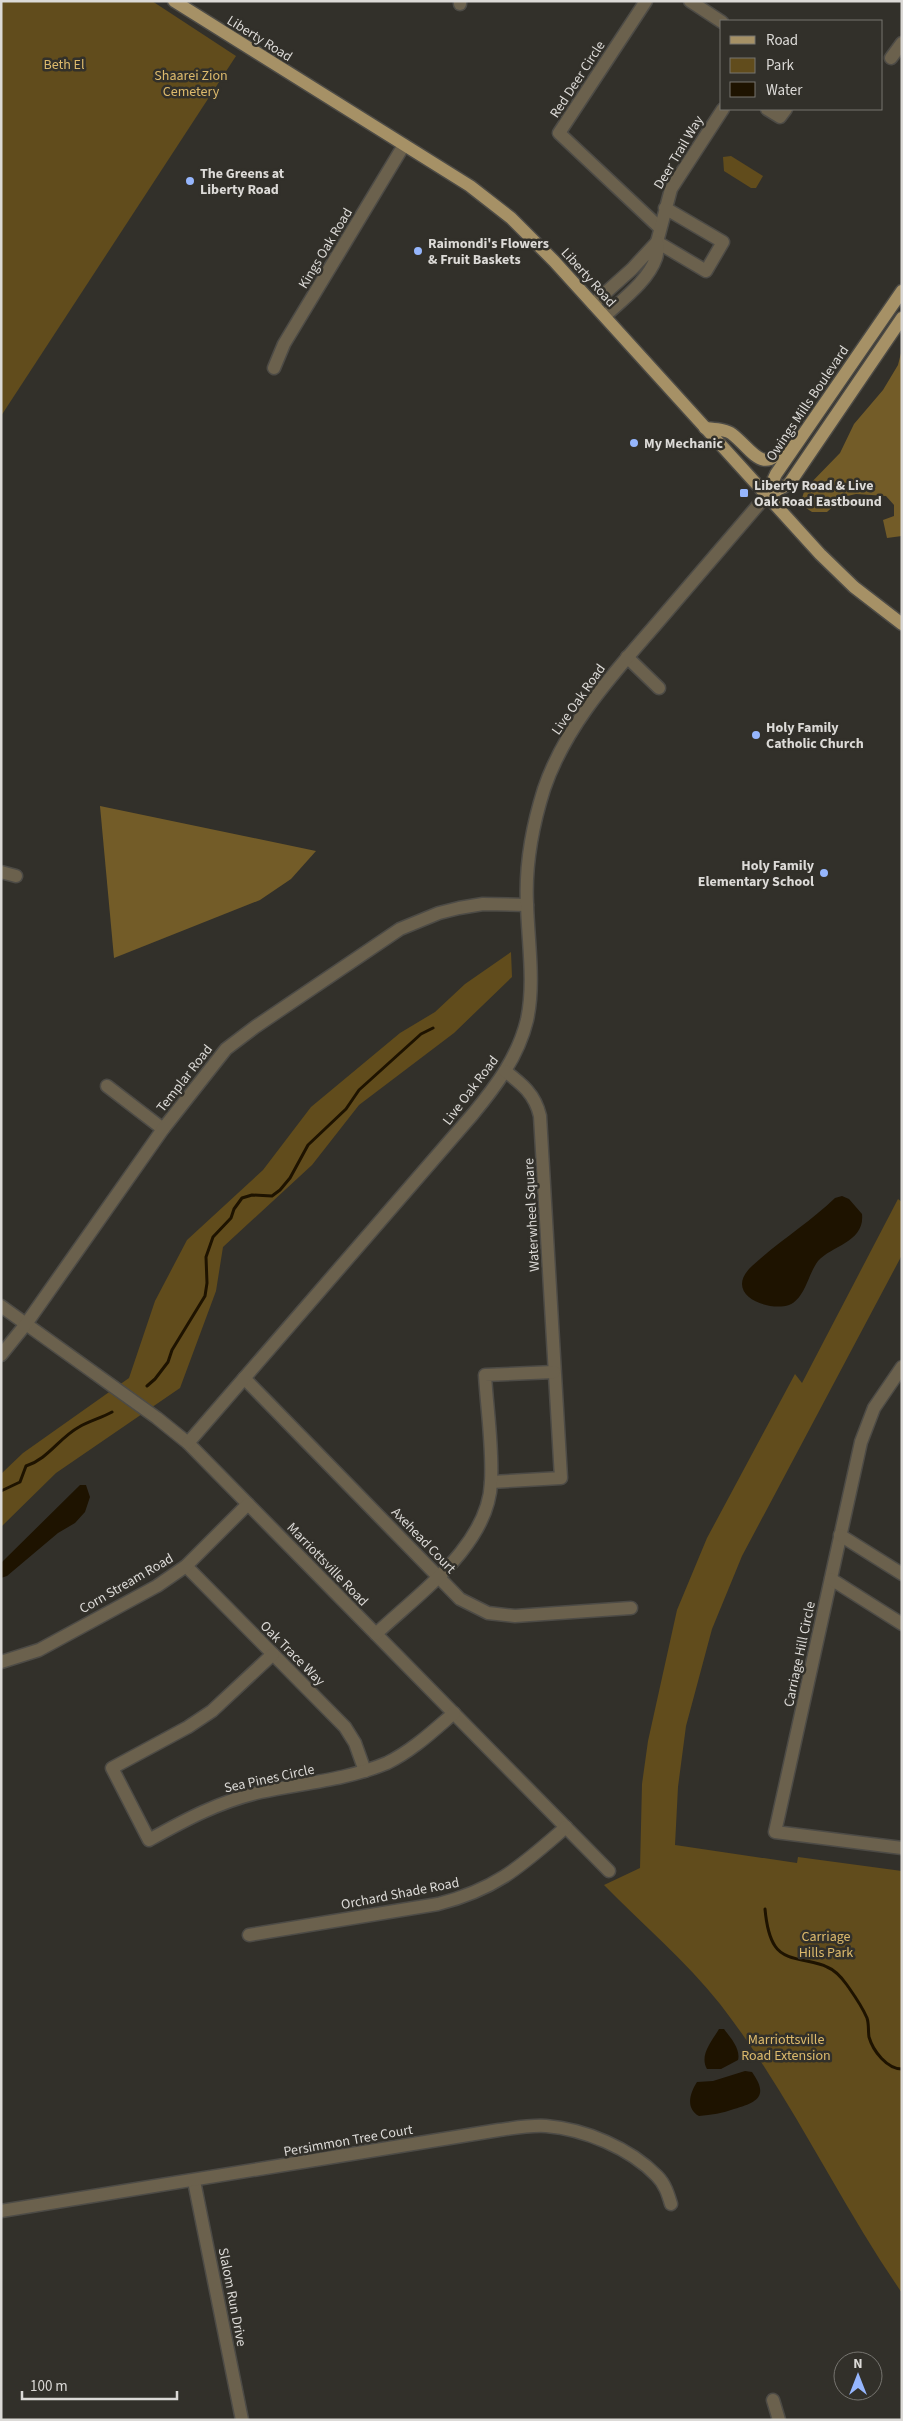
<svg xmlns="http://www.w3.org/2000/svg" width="903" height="2421" font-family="'Source Sans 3',sans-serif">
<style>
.green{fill:#614c1c}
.forest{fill:#735c28}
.water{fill:#1e1300}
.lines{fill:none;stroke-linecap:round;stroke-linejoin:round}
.stream{stroke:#1e1300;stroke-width:3}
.street-casing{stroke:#4d4b46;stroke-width:15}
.primary-casing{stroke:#4d4b46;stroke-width:15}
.street{stroke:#6b614d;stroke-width:12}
.primary{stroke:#a69166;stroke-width:12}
.poi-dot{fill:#96b6fd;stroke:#32302a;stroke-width:2}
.labels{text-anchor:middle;stroke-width:5;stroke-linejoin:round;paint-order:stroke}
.street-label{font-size:14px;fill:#dcdad7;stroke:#32302a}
.park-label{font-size:14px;fill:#ddba6c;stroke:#32302a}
.poi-label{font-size:14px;font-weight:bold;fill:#dcdad7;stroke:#32302a;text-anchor:start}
</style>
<rect width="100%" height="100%" fill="#32302a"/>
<g class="green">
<polygon points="1,1 152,1 236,56 1,416"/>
<polygon points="731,156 763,176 756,188 751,188 724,171 723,157"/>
<polygon points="511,952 512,977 454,1033 359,1105 312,1165 223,1247 216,1291 180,1388 56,1473 1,1527 1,1474 23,1453 129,1378 155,1301 187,1240 263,1170 311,1107 400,1033 435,1012 465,984"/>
<path d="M898 1199 902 1202V1255L742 1556 712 1629 686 1726 678 1787 675 1845 797 1863 798 1857 902 1871V2293C837 2199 790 2094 720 2004 686 1961 642 1924 604 1885L640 1868 642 1784 648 1741 677 1610 707 1538 795 1374 802 1383Z"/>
</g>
<g class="forest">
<polygon points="902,349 902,536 887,538 883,520 894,516 894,505 886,496 856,494 843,497 827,512 812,512 800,504 805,489 840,453 854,424 883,390 898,365"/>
<polygon points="100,806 316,851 291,879 260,900 114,958"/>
</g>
<g class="water">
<path d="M842 1196 849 1199 862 1214C865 1242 833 1245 818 1261 808 1274 805 1299 789 1305 767 1312 722 1294 752 1266 779 1241 809 1223 835 1198Z"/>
<polygon points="80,1485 86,1485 90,1497 85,1512 75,1523 58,1533 7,1576 1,1578 1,1563"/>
<path d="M719 2029H724C730 2037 741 2049 738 2060L721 2069H707C699 2055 712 2041 719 2029Z"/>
<path d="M745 2071 752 2072C769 2096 758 2102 734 2109 723 2113 711 2115 699 2116 685 2108 690 2093 697 2082L713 2081Z"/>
</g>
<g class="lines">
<g class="stream">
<polyline points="147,1386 155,1379 168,1362 172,1350 205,1296 207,1283 206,1257 213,1237 231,1218 234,1209 242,1198 252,1195 272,1196 280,1190 290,1178 308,1145 346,1109 359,1090 421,1034 433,1028"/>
<path d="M1 1491 20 1482 26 1466C48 1459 59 1438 79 1427 89 1421 101 1418 112 1412"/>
<path d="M765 1909C766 1920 769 1937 775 1946 785 1962 812 1959 827 1967 835 1970 842 1978 847 1985 854 1995 862 2006 867 2018 869 2024 868 2030 869 2037 873 2051 887 2069 902 2069"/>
</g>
<defs>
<g id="street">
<polyline points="460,1 460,4"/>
<polyline points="646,1 559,133 660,228"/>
<polyline points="690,1 722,22"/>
<polyline points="891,58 902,43"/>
<polyline points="767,109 780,117 786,109"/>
<polyline points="665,208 723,242 706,271 657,242 671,189 723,109"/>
<path d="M593 304 632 269 657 242C657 247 658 253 656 258 648 281 622 300 605 316"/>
<polyline points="274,368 284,344 404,145"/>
<polyline points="627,657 659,688"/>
<polyline points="1,872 16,876"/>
<polyline points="107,1086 163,1129"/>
<polyline points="1,1306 157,1418 188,1443 609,1871"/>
<polyline points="1,1355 26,1324 163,1129 226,1049 255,1027 400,929 439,913 459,908 483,904 527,905"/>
<polyline points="902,1367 874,1408 861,1442 775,1832 902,1848"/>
<polyline points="244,1378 460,1599 488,1613 515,1616 631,1608"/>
<path d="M188 1443 473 1114C496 1086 518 1057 527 1020 535 983 528 942 527 904 525 864 532 827 544 789 566 724 614 673 658 622 694 580 730 538 766 496"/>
<path d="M491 1482 561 1478 540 1116C535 1094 522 1084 505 1071"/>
<polyline points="840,1535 902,1574"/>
<polyline points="186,1566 345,1727 355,1743 365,1771"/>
<polyline points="831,1579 902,1624"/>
<path d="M376 1634C418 1594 489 1545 491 1482 493 1447 487 1410 485 1375L554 1372"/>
<path d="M273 1654 212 1711 188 1727 112 1768 149 1840C185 1820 220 1801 261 1792 304 1783 346 1780 387 1763 412 1751 433 1731 454 1713"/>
<polyline points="1,1662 39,1650 157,1586 186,1566 248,1504"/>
<path d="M249 1935 438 1904C497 1889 521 1866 566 1827"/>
<polyline points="194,2181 242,2420"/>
<path d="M1 2211 499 2130C514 2128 530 2125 546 2126 584 2129 630 2148 657 2176 665 2184 668 2194 671 2204"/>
<polyline points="773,2400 779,2420"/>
</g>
<g id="primary">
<polyline points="174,1 470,186 511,218 554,261 820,554 854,587 902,624"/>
<path d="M705 428C713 429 726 429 732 434 753 450 763 478 787 443"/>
<polyline points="766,496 776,474 902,291"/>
<polyline points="766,496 789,484 902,318"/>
</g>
</defs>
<use href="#street" class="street-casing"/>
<use href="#primary" class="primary-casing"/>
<use href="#street" class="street"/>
<use href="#primary" class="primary"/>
</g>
<g class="poi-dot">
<circle cx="190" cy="181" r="5"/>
<circle cx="418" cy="251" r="5"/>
<circle cx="634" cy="443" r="5"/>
<rect x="739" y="488" width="10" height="10" rx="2.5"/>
<circle cx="756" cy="735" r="5"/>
<circle cx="824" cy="873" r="5"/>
</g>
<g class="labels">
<g class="street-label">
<text transform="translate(260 38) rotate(32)" y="5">Liberty Road</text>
<text transform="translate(577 79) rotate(-57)" y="5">Red Deer Circle</text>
<text transform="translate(678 152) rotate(-59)" y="5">Deer Trail Way</text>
<text transform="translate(325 248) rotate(-59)" y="5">Kings Oak Road</text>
<text transform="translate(589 277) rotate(48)" y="5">Liberty Road</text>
<text transform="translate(807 403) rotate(-56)" y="5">Owings Mills Boulevard</text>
<text transform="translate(578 699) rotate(-55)" y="5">Live Oak Road</text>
<text transform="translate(184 1078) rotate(-52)" y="5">Templar Road</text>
<text transform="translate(470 1090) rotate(-53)" y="5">Live Oak Road</text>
<text transform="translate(531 1215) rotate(-93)" y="5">Waterwheel Square</text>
<text transform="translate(424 1540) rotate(46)" y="5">Axehead Court</text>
<text transform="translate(328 1564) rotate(46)" y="5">Marriottsville Road</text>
<text transform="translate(126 1583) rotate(-30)" y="5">Corn Stream Road</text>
<text transform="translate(293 1653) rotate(45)" y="5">Oak Trace Way</text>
<text transform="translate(799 1654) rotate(-78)" y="5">Carriage Hill Circle</text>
<text transform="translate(269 1778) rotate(-12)" y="5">Sea Pines Circle</text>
<text transform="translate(400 1893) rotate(-11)" y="5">Orchard Shade Road</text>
<text transform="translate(348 2140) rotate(-10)" y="5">Persimmon Tree Court</text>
<text transform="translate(233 2297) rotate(79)" y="5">Slalom Run Drive</text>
</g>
<g class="park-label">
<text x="64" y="69">Beth El</text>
<text x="191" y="80">Shaarei Zion<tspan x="191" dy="16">Cemetery</tspan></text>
<text x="826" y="1941">Carriage<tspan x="826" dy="16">Hills Park</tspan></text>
<text x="786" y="2044">Marriottsville<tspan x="786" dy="16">Road Extension</tspan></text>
</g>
<g class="poi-label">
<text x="200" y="178">The Greens at<tspan x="200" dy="16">Liberty Road</tspan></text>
<text x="428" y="248">Raimondi's Flowers<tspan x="428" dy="16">&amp; Fruit Baskets</tspan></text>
<text x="644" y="448">My Mechanic</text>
<text x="754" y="490">Liberty Road &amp; Live<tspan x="754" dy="16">Oak Road Eastbound</tspan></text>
<text x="766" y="732">Holy Family<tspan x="766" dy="16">Catholic Church</tspan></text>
<text x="814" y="870" text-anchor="end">Holy Family<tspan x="814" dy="16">Elementary School</tspan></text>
</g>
</g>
<rect width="903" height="2421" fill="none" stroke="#dcdad7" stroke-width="5"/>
<rect x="720" y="20" width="162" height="90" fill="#32302a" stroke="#76746f"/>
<rect x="730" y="36" width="25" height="8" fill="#a69166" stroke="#76746f"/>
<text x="766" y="45" font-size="15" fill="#dcdad7">Road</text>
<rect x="730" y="58" width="25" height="15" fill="#614c1c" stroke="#76746f"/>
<text x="766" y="70" font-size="15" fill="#dcdad7">Park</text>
<rect x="730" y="82" width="25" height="15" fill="#1e1300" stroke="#76746f"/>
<text x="766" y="95" font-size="15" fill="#dcdad7">Water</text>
<g transform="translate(858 2376)"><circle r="24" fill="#32302a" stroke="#76746f"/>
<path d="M0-4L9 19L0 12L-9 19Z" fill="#96b6fd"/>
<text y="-8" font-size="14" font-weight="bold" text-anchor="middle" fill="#dcdad7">N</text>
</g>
<path d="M22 2391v8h155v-8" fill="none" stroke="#dcdad7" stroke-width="2.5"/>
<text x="30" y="2391" font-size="15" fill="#dcdad7" stroke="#32302a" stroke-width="4" paint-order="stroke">100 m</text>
</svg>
